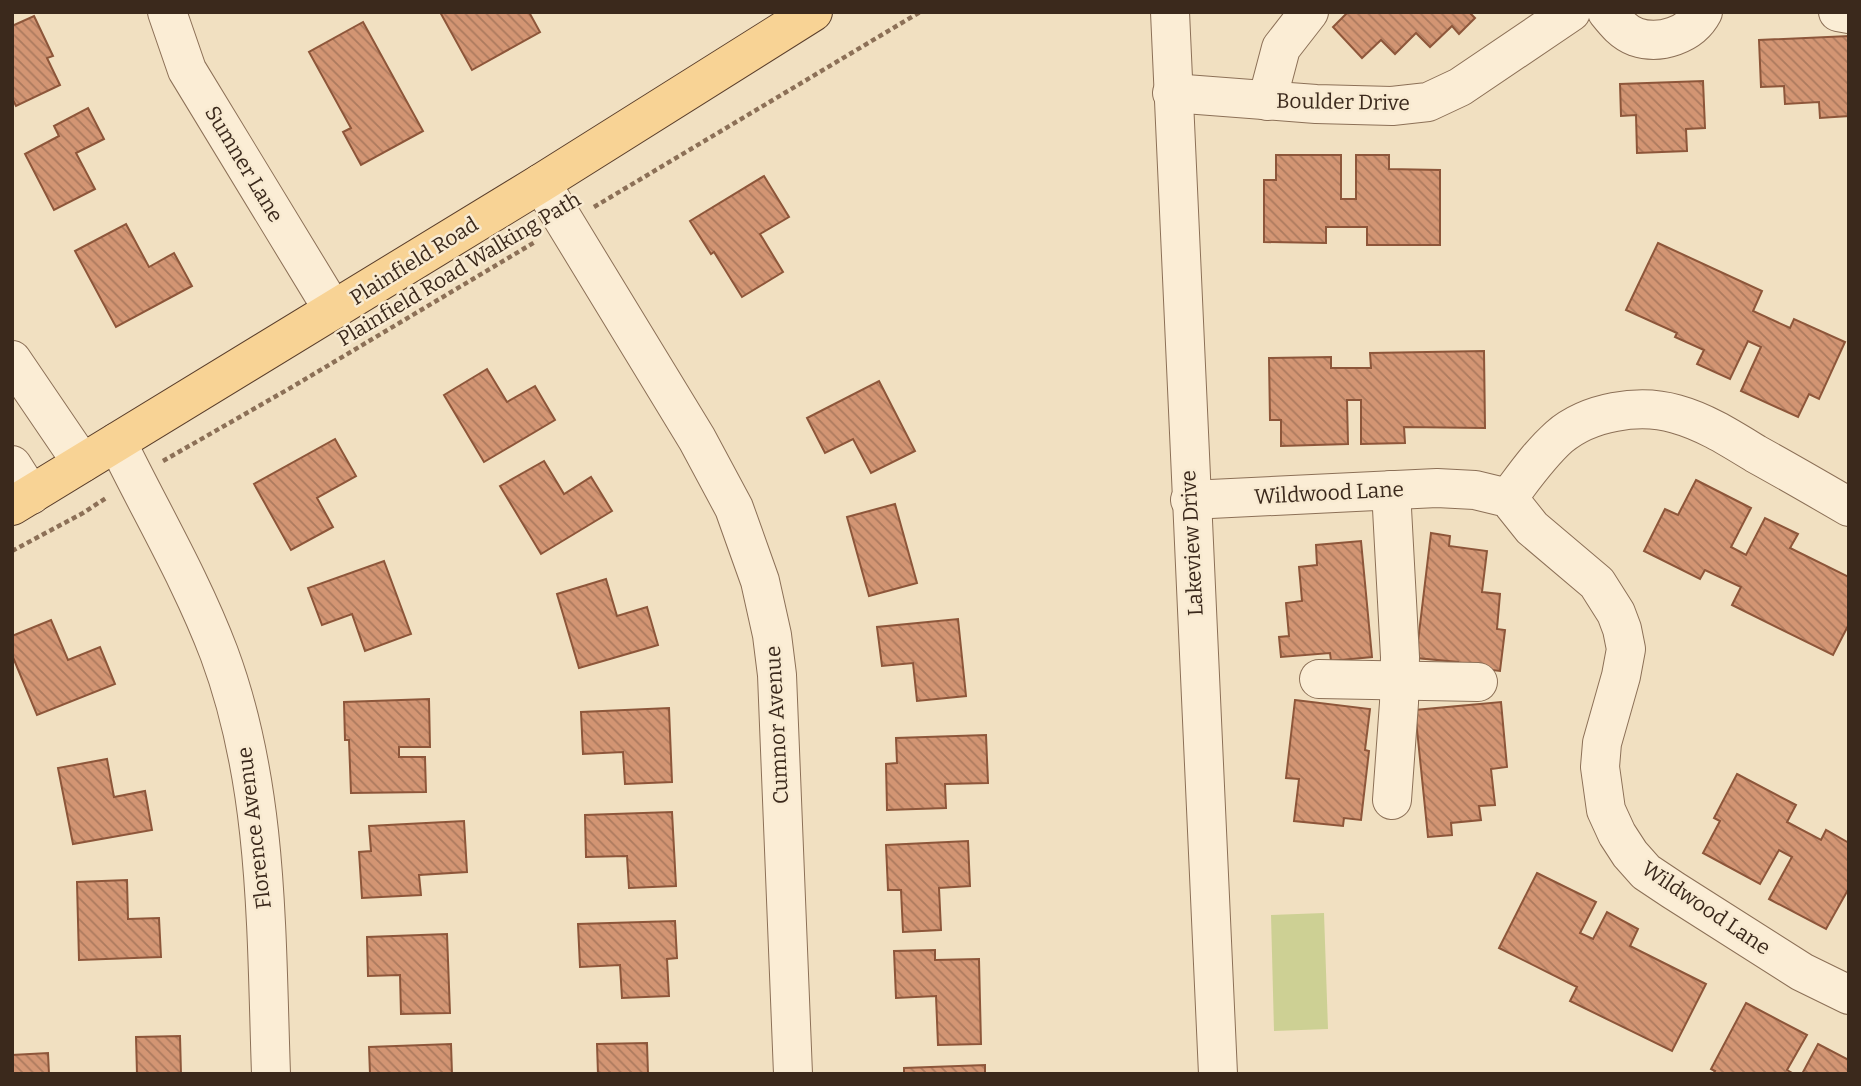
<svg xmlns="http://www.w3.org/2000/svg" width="1861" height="1086" font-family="Bitter,serif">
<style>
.garden{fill:#cdd094}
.building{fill:url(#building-back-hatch);stroke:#8d563a;stroke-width:2}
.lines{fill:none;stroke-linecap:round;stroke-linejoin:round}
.minor-casing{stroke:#8c7057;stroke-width:40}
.major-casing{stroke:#5a3e2b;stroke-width:40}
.path{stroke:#8c7057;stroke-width:4.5;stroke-dasharray:5 3.5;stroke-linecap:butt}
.minor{stroke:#fbedd5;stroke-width:38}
.major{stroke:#f8d395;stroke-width:38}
.labels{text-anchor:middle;stroke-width:5;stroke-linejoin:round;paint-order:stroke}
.street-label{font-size:21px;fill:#3b291c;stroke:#f8ead1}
</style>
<defs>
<pattern id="building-back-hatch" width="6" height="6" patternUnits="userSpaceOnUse" patternTransform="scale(1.75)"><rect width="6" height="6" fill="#d39573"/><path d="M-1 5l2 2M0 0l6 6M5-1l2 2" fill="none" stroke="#ac7a5e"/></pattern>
</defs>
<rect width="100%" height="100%" fill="#f1e0c1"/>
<polygon class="garden" points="1324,913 1328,1029 1274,1031 1271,915"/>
<g class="building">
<polygon points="440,12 529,12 540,32 472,70"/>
<polygon points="1348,12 1469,12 1475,18 1459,34 1452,26 1430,47 1416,33 1395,54 1381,40 1362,58 1333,27"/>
<polygon points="34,16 53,56 47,58 60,85 16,106 12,98 12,26"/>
<polygon points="363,22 423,131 361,165 343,132 351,128 309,52"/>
<polygon points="1849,36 1849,116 1820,118 1819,102 1785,104 1784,86 1761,87 1759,40"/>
<polygon points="1703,81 1705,128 1686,129 1687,151 1637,153 1636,115 1621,116 1620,84"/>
<polygon points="88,108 104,139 76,153 95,189 54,210 25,154 59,136 54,126"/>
<polygon points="1276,155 1341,155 1341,199 1356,199 1356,155 1389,155 1389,169 1440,170 1440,245 1367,245 1367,227 1326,227 1326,243 1264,242 1264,180 1276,180"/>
<polygon points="764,176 789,217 760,234 783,272 742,297 714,252 711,254 690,221"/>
<polygon points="126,224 149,267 174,253 192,286 116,327 75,251"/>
<polygon points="1658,243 1762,291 1753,311 1790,328 1794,319 1845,342 1819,399 1809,394 1798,417 1741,391 1761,347 1748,341 1730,379 1697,364 1704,350 1675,337 1677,333 1626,310"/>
<polygon points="1484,351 1485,428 1404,427 1405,443 1361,444 1361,400 1347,400 1348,444 1281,446 1281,420 1270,420 1269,358 1331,357 1331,368 1371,368 1370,353"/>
<polygon points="487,369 507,402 535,386 555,420 484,462 444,395"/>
<polygon points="879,381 915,451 871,473 853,439 825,453 807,418"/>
<polygon points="335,439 356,476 317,498 333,527 291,550 254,484"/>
<polygon points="544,461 564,494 591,477 612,511 541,554 500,486"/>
<polygon points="1696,480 1751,508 1731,547 1746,555 1765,518 1798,534 1790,548 1849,577 1849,624 1833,655 1732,605 1741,587 1705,570 1700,579 1644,551 1665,509 1678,515"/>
<polygon points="895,504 917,583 869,596 847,517"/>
<polygon points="1431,533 1450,536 1449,546 1487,551 1482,592 1500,594 1497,629 1505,630 1500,671 1458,666 1458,662 1416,658"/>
<polygon points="1361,541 1372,657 1331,661 1330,653 1281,657 1279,637 1289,636 1286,603 1302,601 1299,567 1317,565 1316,545"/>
<polygon points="384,561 411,634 365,651 352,614 322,625 308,588"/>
<polygon points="606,579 617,616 647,607 658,645 579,668 557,594"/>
<polygon points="958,619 966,696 917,701 913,663 882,666 877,627"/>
<polygon points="51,620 68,660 100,647 115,684 37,715 12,655 12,636"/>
<polygon points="429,699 430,747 399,747 399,757 425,757 426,792 351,793 349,740 345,740 344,702"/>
<polygon points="1295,700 1370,709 1365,750 1369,751 1361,820 1344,818 1343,826 1294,821 1299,779 1286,778"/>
<polygon points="1501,702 1507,767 1491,769 1495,805 1479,806 1481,820 1451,823 1452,835 1428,837 1415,710"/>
<polygon points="669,708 672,782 625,784 623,752 583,754 581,712"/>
<polygon points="986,735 988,783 945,784 946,808 887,810 886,764 897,763 896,738"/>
<polygon points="107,759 114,797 145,791 152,830 73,844 58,768"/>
<polygon points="1737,774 1796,805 1787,822 1821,840 1826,830 1849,843 1849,888 1826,929 1769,899 1792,857 1779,850 1760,884 1703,853 1720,821 1714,818"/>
<polygon points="672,812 676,886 629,888 627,856 586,857 585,815"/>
<polygon points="464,821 467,872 419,875 421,895 362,898 359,852 371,851 369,826"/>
<polygon points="968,841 970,886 939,888 941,930 903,932 901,890 888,890 886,845"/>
<polygon points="1537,873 1596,902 1580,933 1593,939 1607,912 1638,929 1630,946 1706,984 1672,1051 1570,1001 1577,987 1499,948"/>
<polygon points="127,880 128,919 159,918 161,957 79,960 77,882"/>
<polygon points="675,921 677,958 667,959 669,996 622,998 620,965 580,967 578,924"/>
<polygon points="447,934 450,1013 401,1014 400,975 368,976 367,937"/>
<polygon points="935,950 935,960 979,959 981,1044 938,1045 936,996 896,998 894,951"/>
<polygon points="1746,1003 1807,1035 1787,1070 1794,1074 1713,1074 1715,1071 1711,1069"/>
<polygon points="180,1036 181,1074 137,1074 136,1037"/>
<polygon points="647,1043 648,1074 598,1074 597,1044"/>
<polygon points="451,1044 452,1074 370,1074 369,1047"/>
<polygon points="1818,1044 1849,1060 1849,1074 1802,1074"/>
<polygon points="48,1053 49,1074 12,1074 12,1055"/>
<polygon points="985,1065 985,1074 904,1074 904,1068"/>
</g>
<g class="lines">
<defs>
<g id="minor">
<polyline points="167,12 187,70 333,310"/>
<polyline points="1170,12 1218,1074"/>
<path d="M1607 12C1615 22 1623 32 1636 37 1660 45 1691 35 1703 12"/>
<polyline points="1838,12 1849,14"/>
<polyline points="1172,93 1316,104 1392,106 1428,102 1460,87 1571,12"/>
<polyline points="1267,101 1281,48 1309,12"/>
<polyline points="541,183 697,439 734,508 760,581 772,635 777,675 793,1074"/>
<polyline points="12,360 82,463"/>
<path d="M117 442C151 512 191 579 219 653 269 787 266 933 271 1074"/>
<polyline points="12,465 31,495"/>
<polyline points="1391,490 1400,657 1399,703 1392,800"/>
<path d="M1508 498C1524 477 1539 455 1559 437 1588 412 1639 403 1676 414 1705 422 1730 438 1756 454 1787 471 1818 489 1849 507"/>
<polyline points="1190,500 1437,488 1475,490 1508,498 1532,528 1597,583 1616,613 1622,629 1626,649 1621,676 1602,743 1600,767 1606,810 1617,834 1630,854 1646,872 1673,890 1802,972 1849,995"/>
<polyline points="1319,679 1478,682"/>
</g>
<polyline id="major" points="12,506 541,183 813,12"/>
</defs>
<use href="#minor" class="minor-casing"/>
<use href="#major" class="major-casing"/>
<g class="path">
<polyline points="594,207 920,12"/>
<polyline points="163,461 292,387 535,242"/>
<polyline points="12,551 83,513 106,498"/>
</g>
<use href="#minor" class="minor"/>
<use href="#major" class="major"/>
</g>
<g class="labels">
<g class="street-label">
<text transform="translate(1343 102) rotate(1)" y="7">Boulder Drive</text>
<text transform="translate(244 164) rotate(59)" y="7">Sumner Lane</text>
<text transform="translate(414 261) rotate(-32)" y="7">Plainfield Road</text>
<text transform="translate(459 269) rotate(-31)" y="7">Plainfield Road Walking Path</text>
<text transform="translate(1329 493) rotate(-3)" y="7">Wildwood Lane</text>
<text transform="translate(1192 543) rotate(-93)" y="7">Lakeview Drive</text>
<text transform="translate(777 725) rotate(-93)" y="7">Cumnor Avenue</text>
<text transform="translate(254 828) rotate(-97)" y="7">Florence Avenue</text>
<text transform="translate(1706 908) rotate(34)" y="7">Wildwood Lane</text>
</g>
</g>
<rect width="1861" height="1086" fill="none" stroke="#3b291c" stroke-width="28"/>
</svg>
